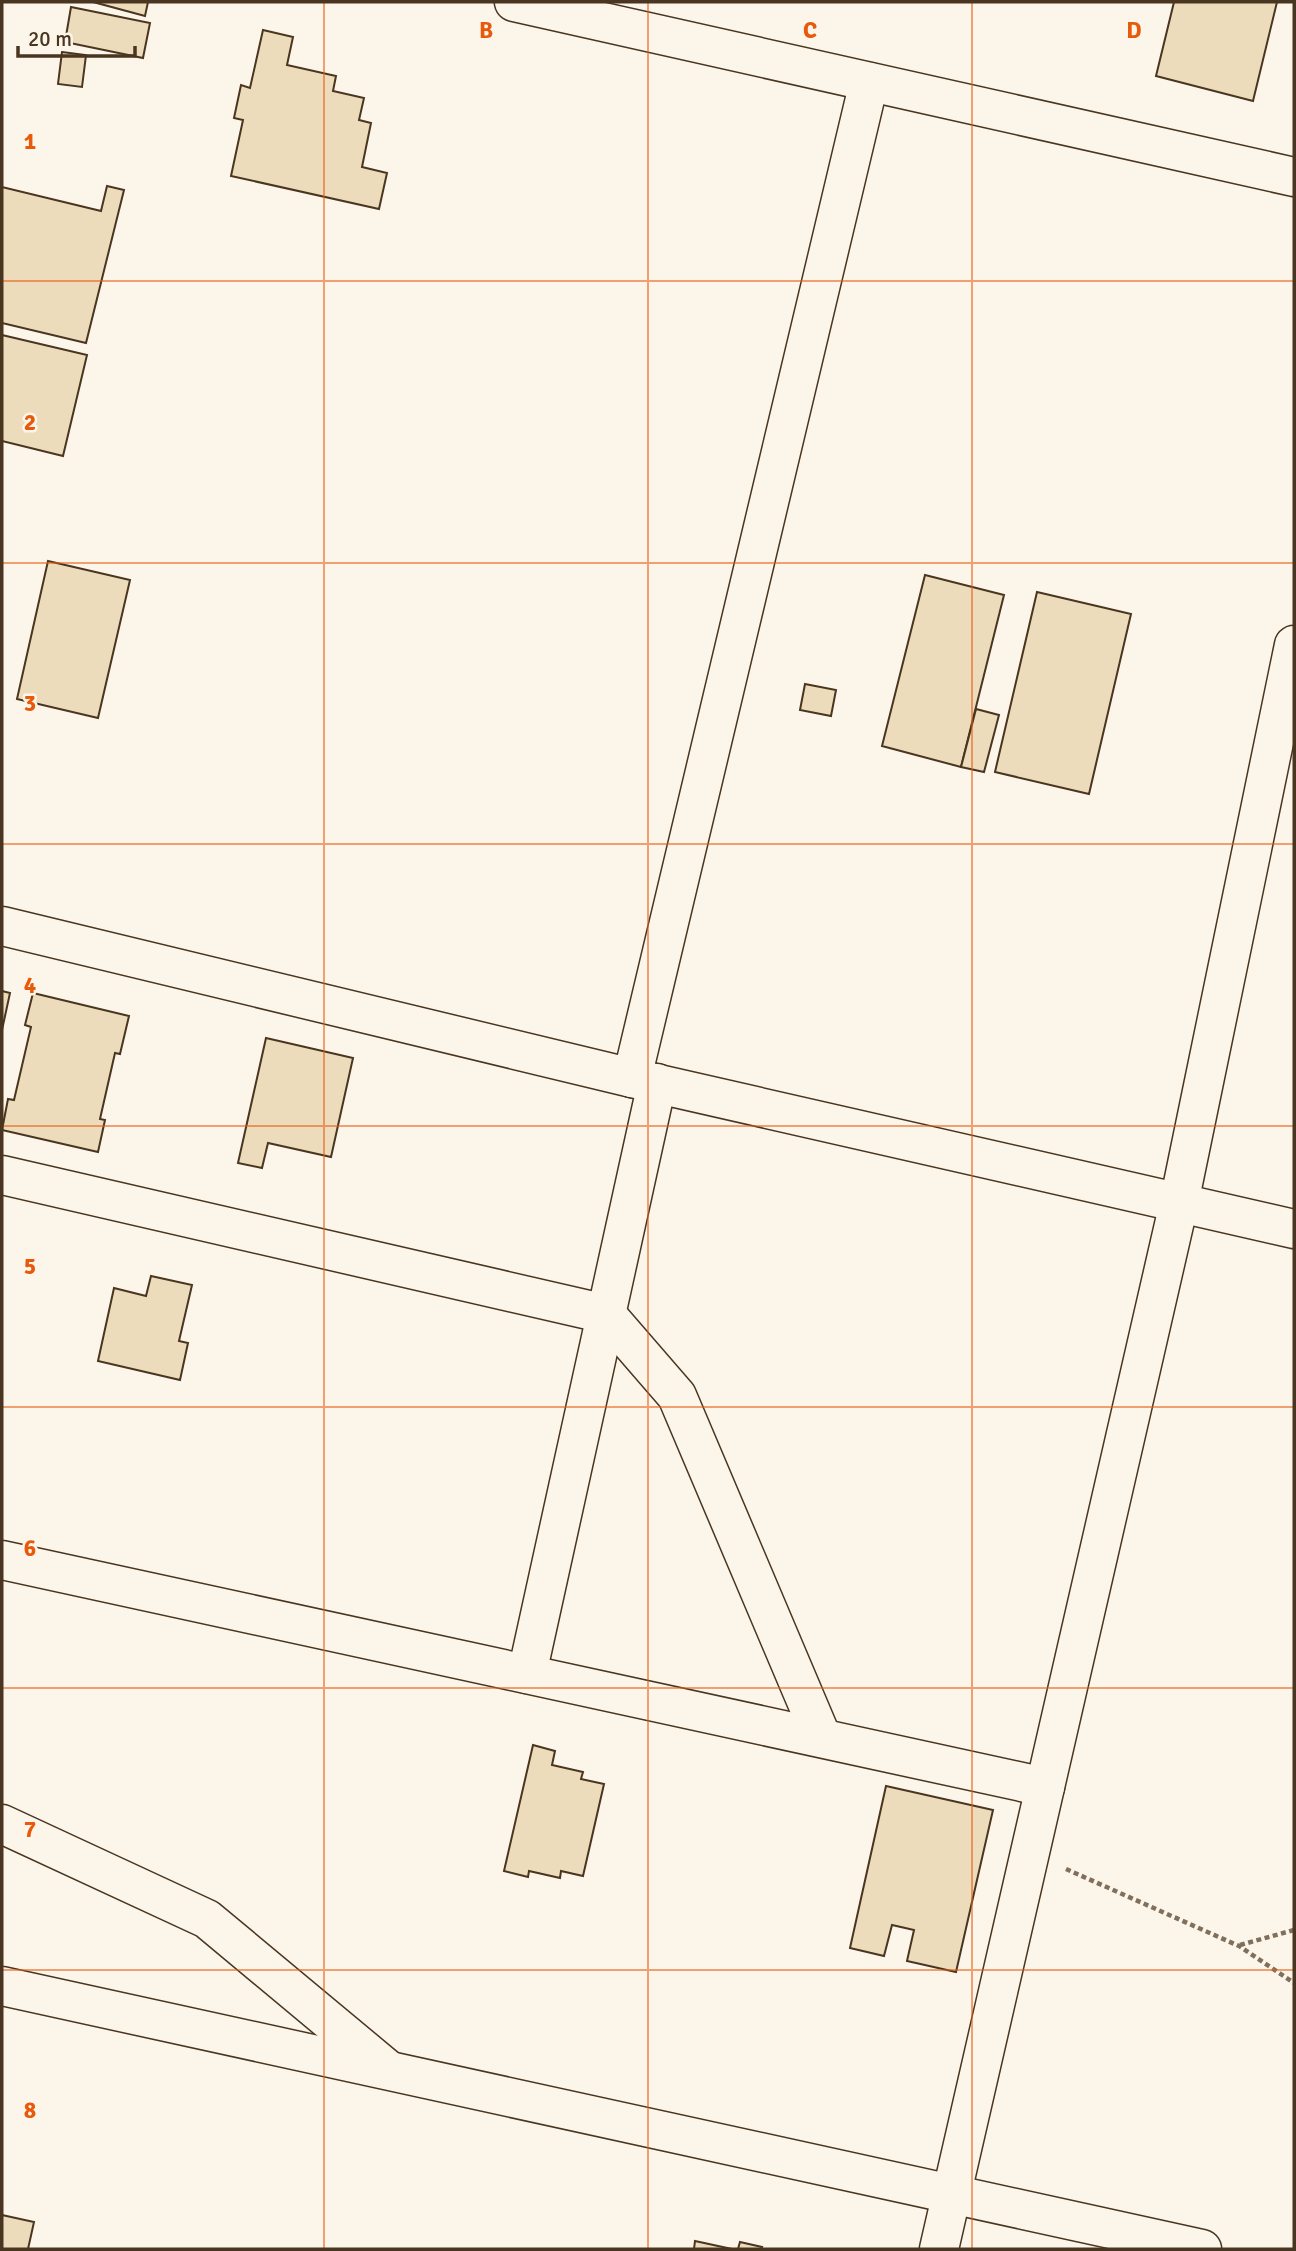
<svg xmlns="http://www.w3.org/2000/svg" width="1296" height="2251" font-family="Signika,sans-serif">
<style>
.building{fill:#ecdcbc;stroke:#4a3520;stroke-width:2}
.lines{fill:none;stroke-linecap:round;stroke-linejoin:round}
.minor-casing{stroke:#4a3520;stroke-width:41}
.path{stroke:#7f6f5c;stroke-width:4.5;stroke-dasharray:5 3.5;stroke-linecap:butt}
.minor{stroke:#fbf6e9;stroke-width:38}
.grid{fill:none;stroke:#e8590c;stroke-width:2;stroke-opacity:0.55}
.grid-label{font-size:23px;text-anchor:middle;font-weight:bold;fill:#e8590c;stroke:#fbf6e9;stroke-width:5;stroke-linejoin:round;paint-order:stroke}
</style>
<rect width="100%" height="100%" fill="#fbf6e9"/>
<g class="building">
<polygon points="93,2 148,2 145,16"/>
<polygon points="1174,2 1277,2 1253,101 1156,76"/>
<polygon points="71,7 150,23 143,58 65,42"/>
<polygon points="263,30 293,37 287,65 336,76 333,91 364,98 359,120 371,123 362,167 387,173 379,209 231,176 243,120 234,118 241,85 250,88"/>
<polygon points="62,52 86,55 82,87 58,84"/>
<polygon points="107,186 124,190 86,343 2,323 2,187 101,211"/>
<polygon points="2,335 87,355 63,456 2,441"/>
<polygon points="48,561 130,580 98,718 17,699"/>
<polygon points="925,575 1004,595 961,767 882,746"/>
<polygon points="1037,592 1131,614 1089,794 995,772"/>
<polygon points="805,684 836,690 831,716 800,710"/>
<polygon points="976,709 999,715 984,772 961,767"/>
<polygon points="2,991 10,993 2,1030"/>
<polygon points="33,993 129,1016 120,1054 115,1053 100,1119 105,1120 98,1152 2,1130 8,1099 14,1100 31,1027 25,1025"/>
<polygon points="266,1038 353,1058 331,1157 268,1143 262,1168 238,1163"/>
<polygon points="151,1276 192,1285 179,1341 188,1343 180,1380 98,1361 114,1288 146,1296"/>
<polygon points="533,1745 555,1751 552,1765 583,1772 581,1779 604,1784 583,1876 561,1871 560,1878 529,1871 528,1877 504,1871"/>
<polygon points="886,1786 993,1810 956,1972 907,1961 914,1930 892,1925 884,1956 850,1948"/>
<polygon points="2,2215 34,2222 28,2249 2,2249"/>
<polygon points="695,2241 732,2249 694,2249"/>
<polygon points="740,2242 762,2247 761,2249 738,2249"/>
</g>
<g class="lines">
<defs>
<g id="minor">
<polyline points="514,2 1294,177"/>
<polyline points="2,926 632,1078 1294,1229"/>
<polyline points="632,1078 869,82"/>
<polyline points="2,1175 606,1314 677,1396 822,1738"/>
<polyline points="2,1560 1045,1787"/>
<polyline points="527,1674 657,1083"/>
<polyline points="2,1824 207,1919 386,2068"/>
<polyline points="2,1986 1202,2249"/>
<polyline points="939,2249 1179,1203 1294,645"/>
</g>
</defs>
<use href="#minor" class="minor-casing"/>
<g class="path">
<polyline points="1066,1869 1239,1946 1294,1983"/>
<polyline points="1240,1945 1294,1930"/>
</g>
<use href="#minor" class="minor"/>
</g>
<path class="grid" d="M324 2V2249M648 2V2249M972 2V2249M2 281H1294M2 563H1294M2 844H1294M2 1126H1294M2 1407H1294M2 1688H1294M2 1970H1294"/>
<g class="grid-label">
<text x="486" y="38">B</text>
<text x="810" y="38">C</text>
<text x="1134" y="38">D</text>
<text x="30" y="149">1</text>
<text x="30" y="430">2</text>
<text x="30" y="711">3</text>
<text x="30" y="993">4</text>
<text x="30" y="1274">5</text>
<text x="30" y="1556">6</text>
<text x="30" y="1837">7</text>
<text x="30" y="2118">8</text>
</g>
<rect width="1296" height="2251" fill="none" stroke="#4a3520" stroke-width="7"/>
<path d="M18 46v10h117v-10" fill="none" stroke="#4a3520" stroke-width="3.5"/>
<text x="28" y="46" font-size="21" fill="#4a3520" stroke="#fbf6e9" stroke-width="5" paint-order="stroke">20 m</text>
</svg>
